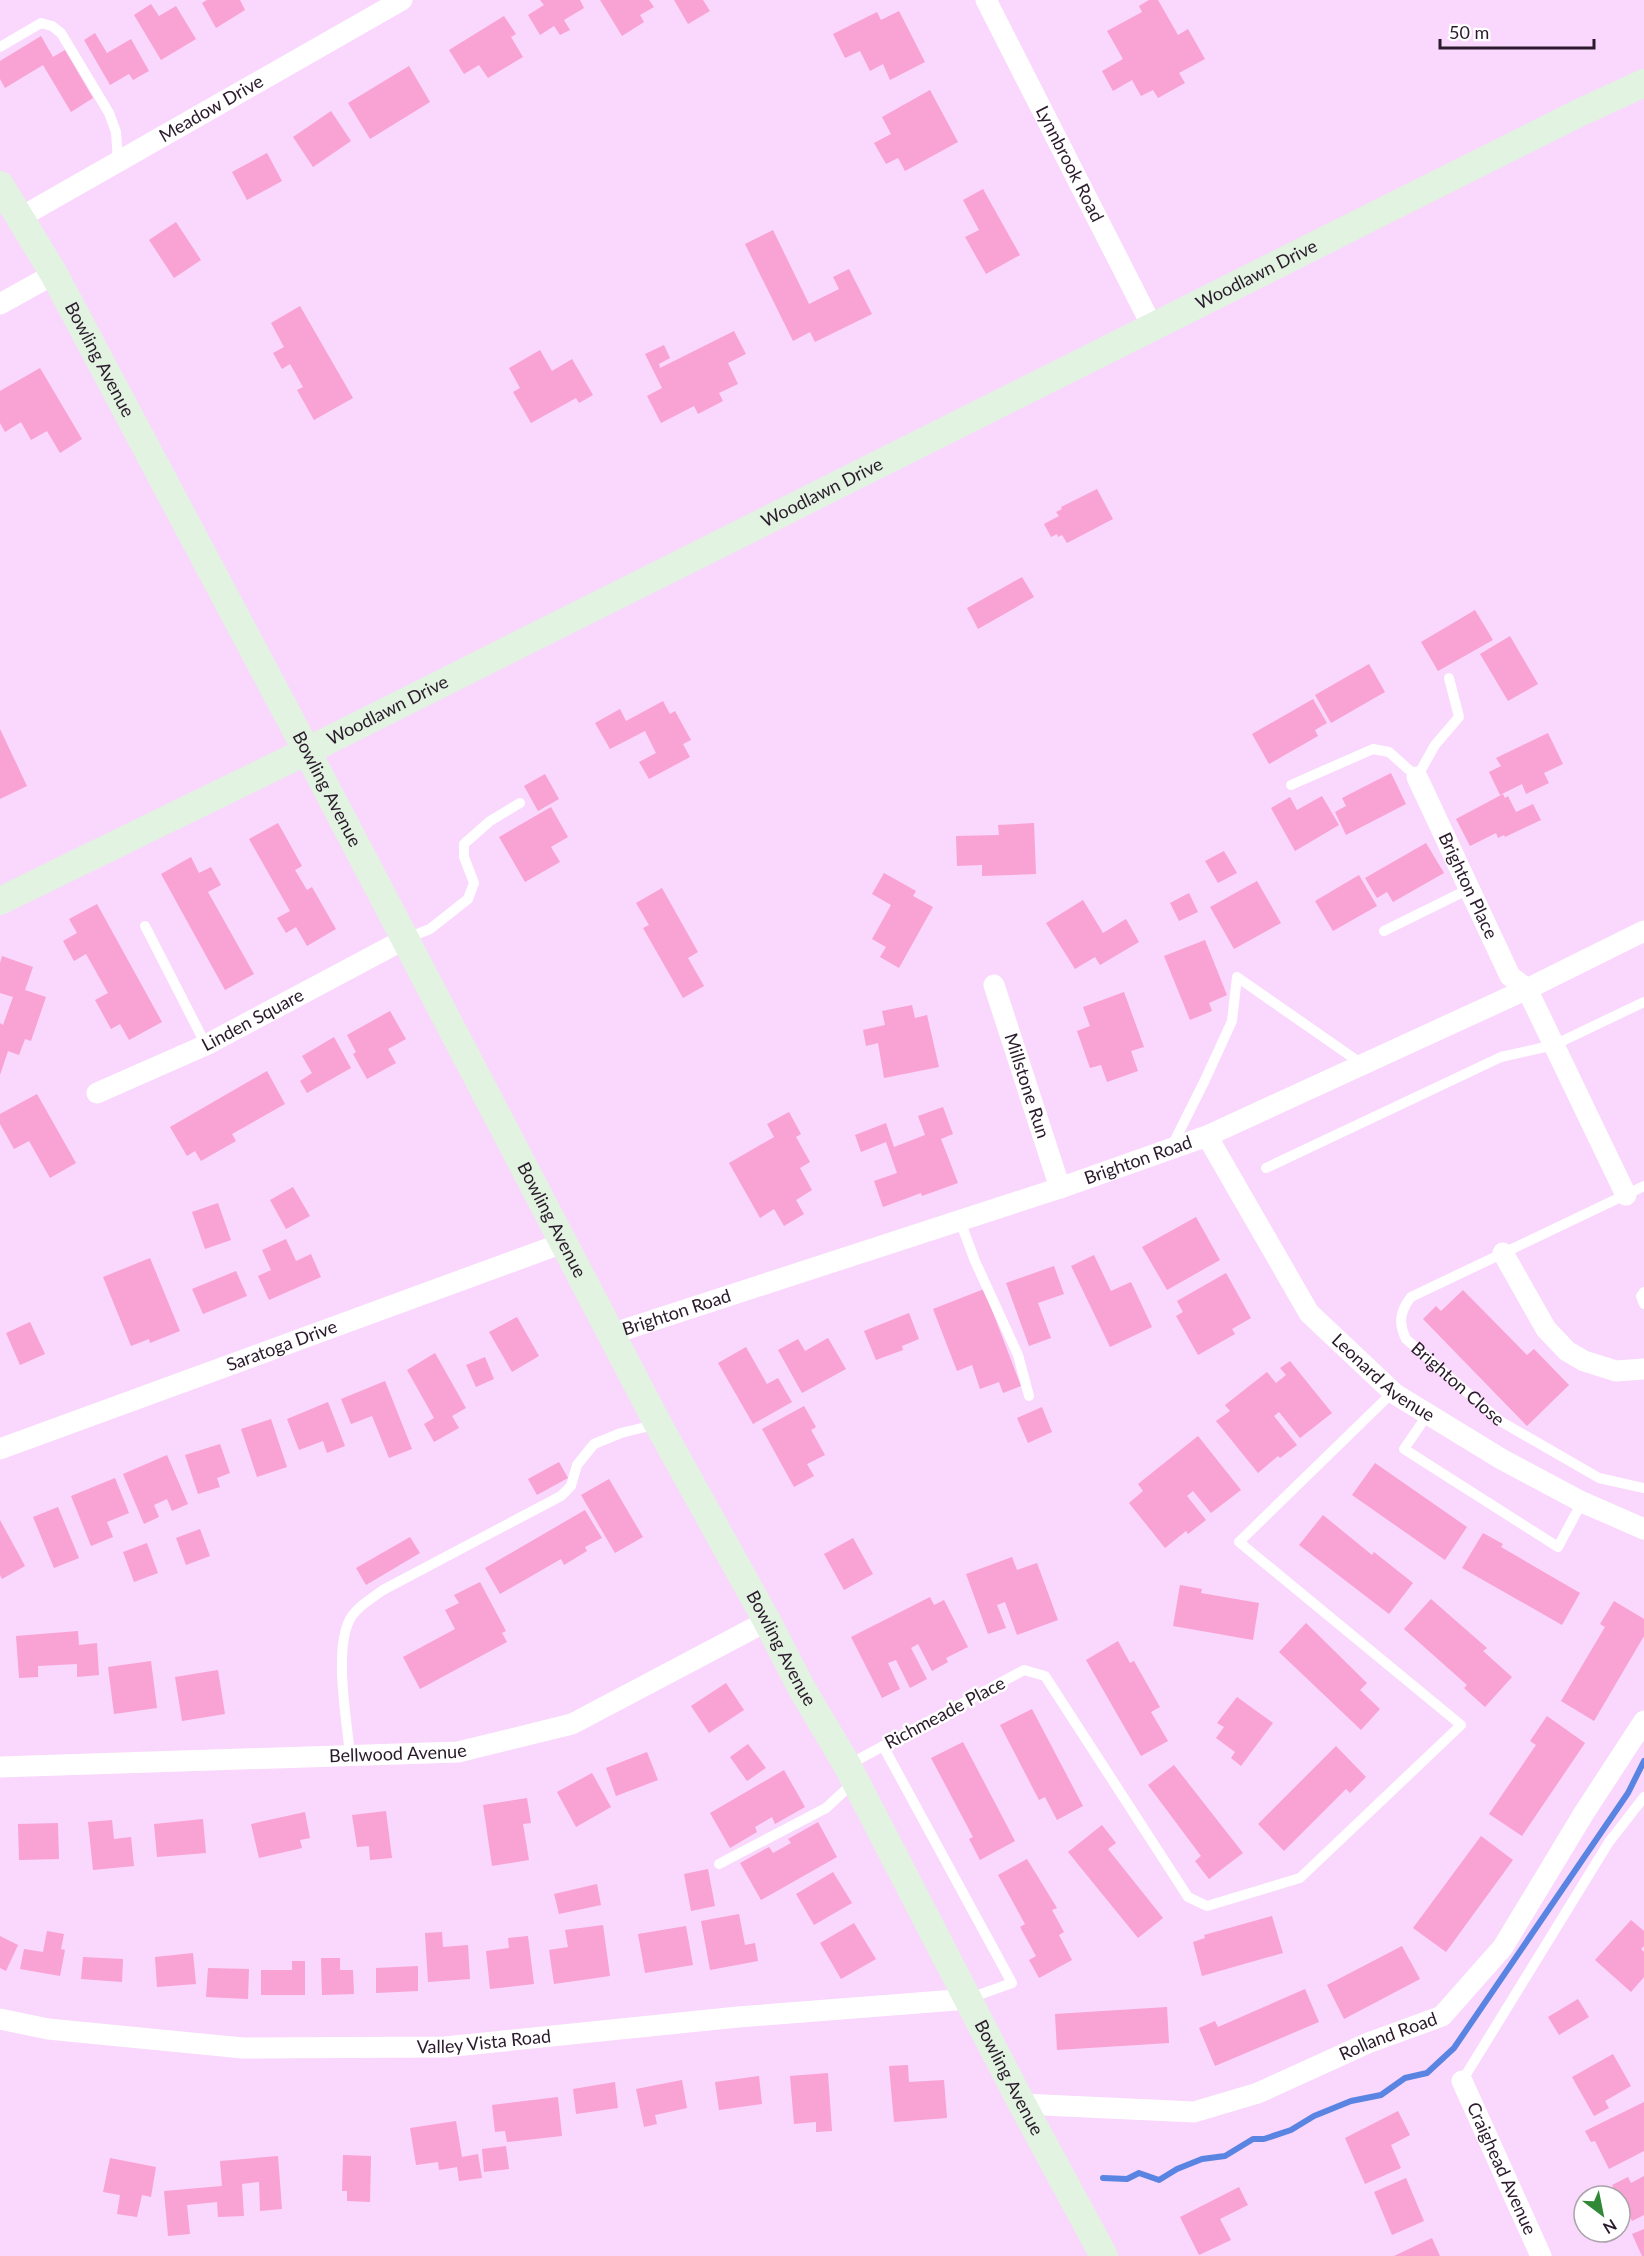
<svg xmlns="http://www.w3.org/2000/svg" width="1644" height="2256" font-family="Lato,sans-serif">
<style>
.lines{fill:none;stroke-linecap:round;stroke-linejoin:round}
.stream{stroke:#5a84e2;stroke-width:6}
.building{fill:#f9a2d4}
.lane{stroke:#fff;stroke-width:10}
.street{stroke:#fff;stroke-width:21}
.secondary{stroke:#e2f3e2;stroke-width:28}
.labels{text-anchor:middle;stroke-width:5;stroke-linejoin:round;paint-order:stroke}
.street-label{font-size:18px;fill:#2a1a2b;stroke:#fff}
</style>
<rect width="100%" height="100%" fill="#fad7fc"/>
<g class="lines">
<polyline class="stream" points="1103,2178 1127,2179 1139,2173 1159,2180 1177,2169 1202,2159 1225,2156 1253,2139 1264,2139 1291,2130 1314,2116 1351,2101 1381,2095 1405,2078 1427,2073 1454,2048 1628,1793 1644,1761"/>
</g>
<g class="building">
<polygon points="207,0 240,0 245,10 216,28 202,3"/>
<polygon points="540,0 580,0 584,8 564,20 570,30 560,35 554,26 540,35 528,15 544,5"/>
<polygon points="600,0 649,0 654,7 640,15 644,22 622,36"/>
<polygon points="674,0 703,0 710,11 688,24"/>
<polygon points="1149,0 1158,0 1178,35 1188,29 1205,59 1179,73 1185,83 1158,98 1153,90 1141,96 1132,80 1113,91 1102,71 1123,59 1107,31 1142,12 1139,6"/>
<polygon points="151,4 159,16 176,6 196,39 161,60 134,15"/>
<polygon points="899,11 925,62 890,80 883,64 870,71 860,51 845,58 833,34 877,12 881,20"/>
<polygon points="504,16 516,34 511,37 523,57 488,78 479,65 464,74 449,50"/>
<polygon points="95,33 107,53 131,39 149,71 133,80 129,74 110,85 84,40"/>
<polygon points="41,36 53,57 65,50 93,98 71,112 43,65 5,88 0,79 0,61"/>
<polygon points="409,66 430,102 370,139 348,103"/>
<polygon points="930,90 958,142 905,171 898,158 886,164 874,143 891,134 882,117"/>
<polygon points="331,111 351,141 313,167 293,137"/>
<polygon points="267,153 282,181 247,200 232,172"/>
<polygon points="983,189 1020,255 986,274 965,237 979,230 963,200"/>
<polygon points="176,222 201,260 174,278 149,240"/>
<polygon points="773,230 809,304 839,289 833,277 849,269 872,314 815,342 810,332 793,341 745,244"/>
<polygon points="300,306 353,398 314,420 297,390 303,387 290,364 282,369 273,353 284,347 271,323"/>
<polygon points="734,331 746,354 728,363 738,384 719,393 723,401 698,414 694,406 661,423 647,396 662,388 645,354 664,345 670,358 659,364 660,368"/>
<polygon points="540,350 552,371 572,359 593,395 579,403 576,398 531,423 513,392 520,388 509,368"/>
<polygon points="40,368 82,439 60,453 47,431 31,440 21,422 5,432 0,423 0,391"/>
<polygon points="1097,489 1113,519 1067,543 1062,535 1058,537 1057,534 1051,537 1044,524 1059,516 1056,512 1062,509 1061,507"/>
<polygon points="1022,577 1034,597 978,629 967,608"/>
<polygon points="1475,610 1493,640 1438,671 1421,642"/>
<polygon points="1510,636 1538,684 1508,701 1480,654"/>
<polygon points="1369,664 1385,692 1331,723 1315,695"/>
<polygon points="1313,699 1327,723 1315,730 1318,736 1269,764 1252,734"/>
<polygon points="663,701 670,714 675,711 691,740 683,744 690,757 649,779 639,762 656,753 645,731 610,749 595,723 620,709 626,721"/>
<polygon points="0,729 27,786 0,799"/>
<polygon points="1548,733 1563,764 1544,773 1549,783 1526,794 1522,784 1500,795 1489,772 1501,766 1496,758"/>
<polygon points="1391,773 1406,804 1346,835 1335,812 1346,806 1342,798"/>
<polygon points="545,774 559,799 538,811 524,786"/>
<polygon points="1503,794 1505,798 1508,796 1516,812 1533,804 1541,820 1505,837 1504,835 1498,838 1496,833 1470,846 1456,819"/>
<polygon points="1322,796 1339,825 1295,851 1271,808 1290,797 1297,810"/>
<polygon points="551,807 568,837 551,847 560,862 525,882 499,837"/>
<polygon points="278,823 302,866 295,870 307,890 312,887 336,929 307,946 296,927 286,933 277,918 290,911 249,839"/>
<polygon points="1034,823 1036,874 982,876 982,865 957,866 956,836 999,835 998,825"/>
<polygon points="1426,843 1444,873 1393,902 1387,892 1377,898 1365,878"/>
<polygon points="1224,851 1237,873 1218,883 1205,861"/>
<polygon points="191,857 199,873 211,867 221,885 208,892 254,974 225,990 161,874"/>
<polygon points="884,873 916,891 913,896 933,907 899,968 880,957 886,947 872,939 891,905 872,894"/>
<polygon points="1359,875 1377,906 1333,931 1315,901"/>
<polygon points="1257,881 1281,923 1234,949 1210,907"/>
<polygon points="662,888 698,952 688,958 704,986 683,998 643,928 649,925 636,903"/>
<polygon points="1189,893 1198,912 1179,921 1170,903"/>
<polygon points="1083,900 1103,933 1126,919 1139,942 1100,965 1095,957 1075,969 1046,923"/>
<polygon points="97,904 162,1022 129,1040 120,1024 111,1029 95,1000 108,993 86,954 74,961 63,941 77,933 69,919"/>
<polygon points="1205,940 1227,995 1209,1003 1212,1011 1190,1020 1164,956"/>
<polygon points="2,956 33,967 25,990 46,997 31,1041 25,1039 19,1055 8,1051 0,1075 0,1023 3,1025 13,997 0,993 0,963"/>
<polygon points="1124,992 1144,1047 1131,1051 1138,1071 1107,1082 1101,1065 1090,1068 1077,1031 1090,1026 1083,1007"/>
<polygon points="912,1005 915,1018 927,1015 939,1067 884,1078 878,1043 866,1046 863,1030 885,1025 882,1011"/>
<polygon points="390,1011 406,1039 388,1049 396,1063 367,1079 353,1054 356,1052 347,1035"/>
<polygon points="334,1037 351,1068 307,1093 300,1081 312,1073 302,1056"/>
<polygon points="267,1071 285,1104 232,1134 236,1141 201,1161 195,1151 187,1156 170,1127"/>
<polygon points="37,1094 76,1163 50,1178 29,1141 14,1149 0,1124 0,1114"/>
<polygon points="943,1107 953,1134 941,1139 958,1183 922,1196 921,1193 883,1207 874,1181 897,1173 886,1142 861,1152 855,1135 886,1123 894,1147 925,1135 918,1116"/>
<polygon points="789,1112 801,1134 796,1137 810,1162 800,1168 812,1190 796,1200 804,1214 784,1226 774,1209 760,1218 729,1163 774,1137 767,1124"/>
<polygon points="293,1187 310,1216 286,1229 270,1200"/>
<polygon points="218,1203 231,1240 205,1249 192,1212"/>
<polygon points="1196,1217 1220,1260 1167,1290 1142,1247"/>
<polygon points="286,1239 296,1261 311,1254 321,1277 269,1300 258,1276 271,1270 262,1250"/>
<polygon points="1094,1255 1111,1291 1131,1282 1152,1327 1110,1347 1071,1266"/>
<polygon points="150,1258 180,1331 150,1343 149,1339 131,1346 103,1277"/>
<polygon points="1054,1266 1064,1294 1038,1303 1051,1338 1029,1346 1006,1283"/>
<polygon points="236,1271 247,1296 203,1314 192,1289"/>
<polygon points="1226,1273 1251,1318 1232,1329 1235,1334 1198,1355 1176,1316 1183,1312 1177,1301"/>
<polygon points="984,1289 1021,1386 1003,1393 999,1382 980,1389 972,1365 957,1371 933,1309"/>
<polygon points="1463,1290 1527,1355 1534,1349 1569,1385 1527,1426 1423,1319 1436,1306 1441,1311"/>
<polygon points="909,1313 919,1339 902,1346 903,1350 876,1360 864,1331"/>
<polygon points="517,1317 539,1356 512,1372 489,1332"/>
<polygon points="30,1322 45,1354 20,1365 6,1333"/>
<polygon points="828,1338 846,1369 802,1393 778,1350 798,1339 805,1351"/>
<polygon points="746,1347 767,1384 778,1378 792,1402 753,1424 718,1363"/>
<polygon points="435,1353 466,1408 452,1416 459,1428 434,1442 424,1424 434,1418 407,1370"/>
<polygon points="485,1357 494,1379 476,1387 466,1365"/>
<polygon points="1290,1361 1332,1413 1300,1438 1279,1412 1274,1416 1297,1445 1280,1458 1278,1456 1258,1473 1216,1421 1230,1411 1225,1405 1267,1372 1276,1383 1286,1375 1280,1368"/>
<polygon points="385,1381 412,1449 389,1458 372,1416 351,1424 341,1399"/>
<polygon points="328,1402 345,1446 327,1453 323,1441 299,1450 287,1419"/>
<polygon points="804,1406 816,1427 811,1430 825,1455 807,1464 814,1476 794,1487 762,1429"/>
<polygon points="1042,1407 1052,1432 1028,1443 1017,1418"/>
<polygon points="271,1419 287,1467 257,1477 241,1429"/>
<polygon points="1198,1436 1241,1490 1211,1513 1193,1491 1187,1496 1206,1520 1188,1534 1186,1531 1165,1548 1129,1503 1143,1491 1138,1484"/>
<polygon points="220,1444 230,1473 217,1478 220,1487 198,1494 185,1455"/>
<polygon points="167,1455 188,1504 172,1511 167,1499 154,1505 159,1517 144,1524 123,1474"/>
<polygon points="559,1462 568,1478 537,1495 528,1479"/>
<polygon points="1375,1463 1467,1527 1445,1560 1352,1495"/>
<polygon points="115,1478 129,1513 107,1522 113,1537 91,1546 71,1496"/>
<polygon points="609,1479 643,1537 615,1553 581,1495"/>
<polygon points="58,1507 79,1558 54,1568 33,1517"/>
<polygon points="585,1510 602,1538 585,1547 587,1551 564,1565 561,1559 500,1594 485,1568"/>
<polygon points="1323,1515 1372,1555 1374,1552 1413,1583 1389,1614 1299,1545"/>
<polygon points="0,1520 25,1566 2,1579 0,1575"/>
<polygon points="200,1529 210,1556 186,1565 176,1538"/>
<polygon points="1483,1533 1503,1544 1501,1547 1580,1593 1562,1625 1462,1568"/>
<polygon points="410,1537 420,1553 366,1585 356,1568"/>
<polygon points="853,1538 873,1574 844,1590 824,1554"/>
<polygon points="147,1543 158,1573 134,1582 123,1552"/>
<polygon points="1012,1557 1017,1570 1037,1563 1058,1620 1017,1635 1005,1602 997,1605 1006,1628 988,1634 966,1574"/>
<polygon points="480,1582 506,1631 502,1633 507,1642 420,1689 403,1657 455,1629 445,1610 459,1603 454,1595"/>
<polygon points="1180,1585 1202,1589 1201,1593 1259,1603 1253,1640 1173,1626"/>
<polygon points="930,1597 934,1605 944,1600 968,1647 946,1658 948,1662 932,1671 918,1644 911,1648 927,1679 910,1688 896,1660 888,1663 900,1689 882,1698 851,1637"/>
<polygon points="1431,1599 1487,1648 1483,1651 1512,1677 1485,1707 1464,1688 1467,1685 1404,1629"/>
<polygon points="1614,1601 1644,1619 1644,1636 1594,1721 1561,1701 1605,1627 1600,1624"/>
<polygon points="1306,1623 1367,1683 1360,1690 1380,1709 1361,1730 1279,1652"/>
<polygon points="78,1631 79,1645 97,1643 99,1675 77,1677 77,1664 38,1666 38,1677 19,1678 16,1636"/>
<polygon points="1118,1641 1130,1663 1134,1661 1160,1707 1151,1712 1168,1741 1141,1756 1086,1660"/>
<polygon points="151,1661 157,1708 114,1714 108,1667"/>
<polygon points="218,1670 225,1714 182,1721 175,1677"/>
<polygon points="726,1683 744,1710 709,1733 691,1706"/>
<polygon points="1237,1697 1273,1723 1241,1766 1231,1758 1235,1752 1216,1738 1224,1727 1217,1723"/>
<polygon points="1032,1709 1083,1806 1057,1820 1045,1797 1039,1800 1000,1725"/>
<polygon points="1547,1716 1585,1743 1522,1836 1489,1814 1536,1745 1530,1741"/>
<polygon points="963,1742 1015,1841 980,1860 969,1839 973,1837 931,1758"/>
<polygon points="748,1744 766,1768 747,1781 730,1757"/>
<polygon points="1336,1746 1366,1777 1350,1793 1346,1789 1284,1851 1258,1824"/>
<polygon points="647,1752 658,1780 616,1796 606,1768"/>
<polygon points="1174,1765 1243,1853 1209,1879 1195,1861 1201,1856 1148,1785"/>
<polygon points="784,1770 805,1807 775,1824 772,1817 755,1827 757,1832 730,1848 710,1813"/>
<polygon points="592,1773 611,1807 576,1827 557,1792"/>
<polygon points="527,1798 531,1823 523,1824 529,1860 492,1866 483,1805"/>
<polygon points="386,1811 392,1858 370,1860 369,1846 357,1847 352,1815"/>
<polygon points="305,1812 310,1838 300,1840 302,1848 259,1858 251,1824"/>
<polygon points="203,1819 206,1853 157,1857 154,1824"/>
<polygon points="112,1820 114,1839 131,1837 134,1866 93,1870 88,1822"/>
<polygon points="818,1822 837,1857 761,1900 740,1863 769,1847 773,1853 791,1843 788,1839"/>
<polygon points="58,1823 59,1859 19,1860 18,1824"/>
<polygon points="1102,1825 1116,1843 1108,1849 1163,1918 1138,1938 1068,1852"/>
<polygon points="1481,1836 1513,1860 1446,1952 1413,1928"/>
<polygon points="1027,1859 1057,1908 1052,1910 1064,1932 1059,1935 1072,1960 1039,1978 1029,1960 1036,1956 1020,1927 1025,1924 998,1875"/>
<polygon points="708,1869 715,1906 691,1911 684,1874"/>
<polygon points="833,1872 852,1903 814,1925 796,1894"/>
<polygon points="597,1884 601,1905 559,1914 554,1894"/>
<polygon points="739,1914 745,1945 755,1943 758,1961 710,1970 701,1921"/>
<polygon points="1272,1916 1283,1953 1202,1976 1193,1942 1205,1938 1204,1935"/>
<polygon points="1631,1920 1644,1931 1644,1946 1641,1949 1644,1952 1644,1977 1631,1992 1595,1960"/>
<polygon points="854,1923 876,1959 841,1979 820,1943"/>
<polygon points="603,1925 610,1976 554,1984 549,1950 568,1947 565,1930"/>
<polygon points="686,1926 693,1965 645,1973 638,1934"/>
<polygon points="47,1931 64,1934 61,1949 65,1950 60,1976 20,1969 24,1949 43,1952"/>
<polygon points="442,1932 443,1947 468,1945 470,1979 428,1982 425,1933"/>
<polygon points="0,1936 18,1945 6,1971 0,1968"/>
<polygon points="528,1936 534,1984 490,1989 486,1951 509,1948 508,1938"/>
<polygon points="1402,1946 1420,1979 1344,2019 1327,1985"/>
<polygon points="193,1953 196,1984 157,1987 155,1957"/>
<polygon points="83,1957 123,1959 122,1982 81,1979"/>
<polygon points="321,1958 340,1958 340,1970 353,1970 354,1994 322,1995"/>
<polygon points="292,1961 305,1961 305,1995 261,1995 261,1970 292,1970"/>
<polygon points="418,1966 418,1991 376,1993 376,1968"/>
<polygon points="208,1968 249,1969 248,1999 206,1997"/>
<polygon points="1305,1989 1319,2022 1215,2066 1199,2028 1215,2021 1218,2027"/>
<polygon points="1578,1999 1589,2017 1559,2035 1548,2017"/>
<polygon points="1167,2007 1169,2043 1057,2050 1055,2014"/>
<polygon points="1613,2054 1631,2086 1605,2101 1609,2108 1594,2116 1572,2077"/>
<polygon points="908,2065 909,2082 944,2080 947,2118 894,2122 889,2066"/>
<polygon points="828,2073 832,2131 816,2132 816,2122 794,2124 790,2076"/>
<polygon points="759,2076 762,2104 719,2110 715,2082"/>
<polygon points="682,2080 687,2108 655,2115 657,2124 644,2127 636,2089"/>
<polygon points="615,2082 618,2108 576,2114 573,2089"/>
<polygon points="558,2097 562,2136 507,2142 505,2131 495,2132 492,2105"/>
<polygon points="1644,2102 1644,2151 1609,2169 1595,2141 1591,2142 1585,2131"/>
<polygon points="1398,2111 1410,2135 1391,2145 1401,2168 1365,2184 1345,2138"/>
<polygon points="456,2121 462,2157 478,2154 482,2178 459,2181 457,2167 439,2170 438,2162 416,2165 410,2128"/>
<polygon points="506,2146 509,2169 484,2172 482,2149"/>
<polygon points="343,2155 371,2156 370,2202 347,2201 347,2191 342,2191"/>
<polygon points="278,2156 282,2209 260,2211 259,2182 242,2184 244,2216 218,2217 217,2202 187,2205 190,2234 168,2236 164,2191 222,2186 220,2161"/>
<polygon points="110,2158 156,2167 151,2197 142,2195 137,2217 117,2214 120,2195 103,2192"/>
<polygon points="1644,2176 1644,2215 1632,2221 1612,2185 1628,2177 1631,2183"/>
<polygon points="1406,2178 1424,2221 1392,2235 1374,2192"/>
<polygon points="1239,2187 1248,2205 1220,2219 1231,2240 1199,2255 1180,2217"/>
<polygon points="1644,2229 1644,2256 1642,2256 1632,2234"/>
<polygon points="1432,2238 1440,2256 1394,2256"/>
</g>
<g class="lines">
<g class="lane">
<polyline points="0,47 41,23 52,26 61,33 109,113 116,132 118,162"/>
<polyline points="1291,785 1373,749 1389,752 1417,777 1435,745 1459,717 1449,678"/>
<polyline points="145,926 206,1045"/>
<polyline points="1384,931 1469,889"/>
<polyline points="405,939 430,929 468,899 474,883 464,857 464,844 490,821 520,803"/>
<polyline points="1171,1148 1205,1080 1232,1021 1237,977 1362,1064"/>
<polyline points="1266,1168 1501,1057 1554,1045 1644,1002"/>
<path id="s1" d="M1644 1186 1411 1297C1400 1311 1398 1323 1406 1339L1500 1421 1599 1478 1644 1488"/>
<polyline points="960,1221 975,1261 1018,1355 1029,1396"/>
<polyline points="1644,1292 1641,1296 1644,1304"/>
<polyline points="1428,1414 1404,1449 1558,1547 1582,1502"/>
<polyline points="883,1746 1012,1983 970,1998"/>
<path d="M350 1755C347 1721 334 1653 349 1621 355 1608 371 1599 383 1590L561 1496 571 1486 577 1465 594 1444 621 1433 658 1424"/>
<polyline points="848,1765 1024,1670 1045,1676 1188,1897 1207,1906 1300,1878 1461,1725 1239,1542 1393,1392"/>
<polyline points="719,1864 826,1808 853,1783"/>
<polyline points="1462,2081 1609,1842 1644,1797"/>
</g>
<g class="street">
<path id="s2" d="M986 0 1153 328"/>
<path id="s3" d="M21 217 402 0"/>
<polyline points="0,304 54,274"/>
<path id="s4" d="M1417 777 1510 976 1527 989 1626 1195"/>
<path id="s5" d="M994 985 1060 1188"/>
<path id="s6" d="M97 1093 206 1045 405 939"/>
<path id="s7" d="M1207 1136 1309 1313 1395 1394 1503 1460 1582 1502 1644 1529"/>
<polyline points="1503,1253 1546,1329 1567,1351 1584,1361 1616,1371 1644,1369"/>
<path id="s8" d="M611 1334 1060 1188 1207 1136 1527 989 1644 931"/>
<path id="s9" d="M0 1449 563 1243"/>
<path id="s10" d="M0 1767 458 1752 572 1724 767 1621"/>
<path id="s11" d="M0 2019 48 2029 243 2048 445 2047 738 2017 969 1999"/>
<path id="s12" d="M1462 2081 1541 2256"/>
<path id="s13" d="M1022 2104 1194 2112 1258 2093 1368 2043 1442 2016 1503 1947 1584 1813 1644 1721"/>
</g>
<g class="secondary">
<path id="s14" d="M0 185 54 274 307 751 658 1424 767 1621 802 1689 847 1765 1022 2104 1104 2256"/>
<path id="s15" d="M0 901 307 751 1579 113 1644 83"/>
</g>
</g>
<g class="labels">
<g class="street-label">
<text dy="6" stroke="none"><textPath href="#s3" startOffset="219">Meadow Drive</textPath></text>
<text dy="6" stroke="none"><textPath href="#s2" startOffset="184">Lynnbrook Road</textPath></text>
<text dy="6" stroke="none"><textPath href="#s15" startOffset="1404">Woodlawn Drive</textPath></text>
<text dy="6" stroke="none"><textPath href="#s14" startOffset="201">Bowling Avenue</textPath></text>
<text dy="6" stroke="none"><textPath href="#s15" startOffset="918">Woodlawn Drive</textPath></text>
<text dy="6" stroke="none"><textPath href="#s15" startOffset="432">Woodlawn Drive</textPath></text>
<text dy="6" stroke="none"><textPath href="#s14" startOffset="687">Bowling Avenue</textPath></text>
<text dy="6" stroke="none"><textPath href="#s4" startOffset="120">Brighton Place</textPath></text>
<text dy="6" stroke="none"><textPath href="#s6" startOffset="172">Linden Square</textPath></text>
<text dy="6" stroke="none"><textPath href="#s5" startOffset="106">Millstone Run</textPath></text>
<text dy="6" stroke="none"><textPath href="#s8" startOffset="555">Brighton Road</textPath></text>
<text dy="6" stroke="none"><textPath href="#s14" startOffset="1173">Bowling Avenue</textPath></text>
<text dy="6" stroke="none"><textPath href="#s8" startOffset="69">Brighton Road</textPath></text>
<text dy="6" stroke="none"><textPath href="#s9" startOffset="300">Saratoga Drive</textPath></text>
<text dy="6" stroke="none"><textPath href="#s7" startOffset="303">Leonard Avenue</textPath></text>
<text dy="6" stroke="none"><textPath href="#s1" startOffset="372">Brighton Close</textPath></text>
<text dy="6" stroke="none"><textPath href="#s14" startOffset="1659">Bowling Avenue</textPath></text>
<text transform="translate(945 1713) rotate(-28)" y="6">Richmeade Place</text>
<text dy="6" stroke="none"><textPath href="#s10" startOffset="398">Bellwood Avenue</textPath></text>
<text dy="6" stroke="none"><textPath href="#s13" startOffset="381">Rolland Road</textPath></text>
<text dy="6" stroke="none"><textPath href="#s11" startOffset="486">Valley Vista Road</textPath></text>
<text dy="6" stroke="none"><textPath href="#s14" startOffset="2145">Bowling Avenue</textPath></text>
<text dy="6" stroke="none"><textPath href="#s12" startOffset="96">Craighead Avenue</textPath></text>
</g>
</g>
<g transform="translate(1602 2214) rotate(148)"><circle r="28" fill="#ffffff" stroke="#aaa3aa" stroke-width="1.5"/>
<path d="M0-4.5L10 22L0 15L-10 22Z" fill="#318938"/>
<text y="-9" font-size="16" font-weight="bold" text-anchor="middle" fill="#2a1a2b">N</text>
</g>
<path d="M1440 39v9h154v-9" fill="none" stroke="#2a1a2b" stroke-width="3"/>
<text x="1449" y="39" font-size="18" fill="#2a1a2b" stroke="#ffffff" stroke-width="4.5" paint-order="stroke">50 m</text>
</svg>
